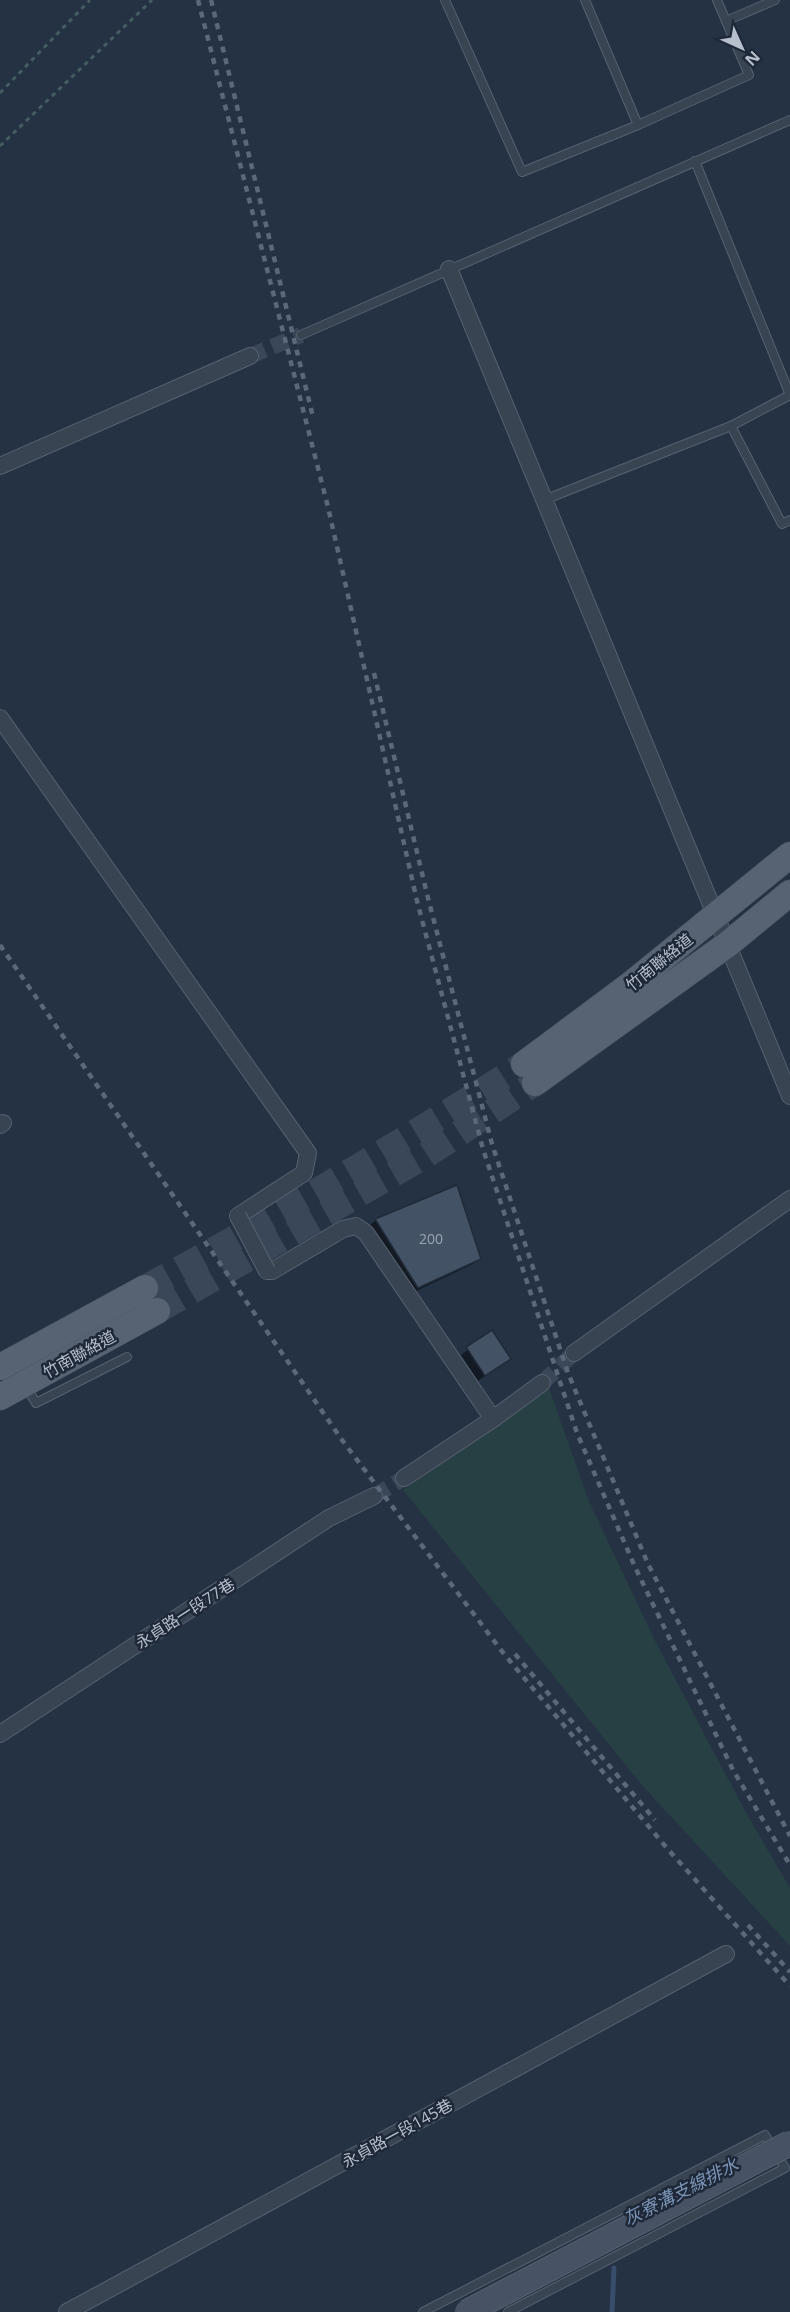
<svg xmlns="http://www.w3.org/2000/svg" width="790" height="2312" font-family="'Open Sans','Noto Sans TC',sans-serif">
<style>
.green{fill:#274044}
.shadow{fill:#0007}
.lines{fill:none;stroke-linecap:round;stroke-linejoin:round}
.stream{stroke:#374d6b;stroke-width:5}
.building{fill:#435265;stroke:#202a39;stroke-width:1.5}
.street-tunnel{stroke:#3a4758;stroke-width:16;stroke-dasharray:16 8;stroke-linecap:butt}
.primary-tunnel{stroke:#3a4758;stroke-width:26;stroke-dasharray:26 13;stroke-linecap:butt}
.lane-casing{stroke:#57616f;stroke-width:10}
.street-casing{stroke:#57616f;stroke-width:18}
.primary-casing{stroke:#434c5b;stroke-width:27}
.path{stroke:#455d60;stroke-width:3;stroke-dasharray:4.5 4.5;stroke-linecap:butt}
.lane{stroke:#394452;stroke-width:8}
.street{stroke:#394452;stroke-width:16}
.primary{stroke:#576372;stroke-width:26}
.rail{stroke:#5b6879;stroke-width:4.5;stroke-dasharray:6 6;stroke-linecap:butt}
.street-bridge-casing{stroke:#57616f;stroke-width:18;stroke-linecap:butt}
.secondary-bridge-casing{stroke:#57616f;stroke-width:26;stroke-linecap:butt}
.street-bridge{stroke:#394452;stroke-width:16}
.secondary-bridge{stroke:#475265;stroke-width:24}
.labels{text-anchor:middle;stroke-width:5;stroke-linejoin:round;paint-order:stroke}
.number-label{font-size:14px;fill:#99a4b2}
.street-label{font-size:16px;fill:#b6bfcc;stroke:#1e2838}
.water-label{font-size:18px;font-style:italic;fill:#7c95b5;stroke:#1e2838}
</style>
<rect width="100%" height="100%" fill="#243243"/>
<polygon class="green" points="549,1388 588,1499 654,1639 744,1809 790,1888 790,1946 641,1784 403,1490"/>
<g class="shadow">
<polygon points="456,1187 479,1258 473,1264 412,1293 369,1226 376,1220"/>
<polygon points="492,1332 509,1359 478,1381 461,1355"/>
</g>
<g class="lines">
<polyline class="stream" points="612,2312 614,2268"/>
</g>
<g class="building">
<polygon points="457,1185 481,1259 418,1288 375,1219"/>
<polygon points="492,1330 511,1359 485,1376 466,1347"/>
</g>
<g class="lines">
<g class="street-tunnel">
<polyline points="250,356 301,335"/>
<polyline points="542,1383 574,1353"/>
<polyline points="374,1496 404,1478"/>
</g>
<g class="primary-tunnel">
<path d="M145 1288C275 1217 400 1144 524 1064"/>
<polyline points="157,1311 425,1156 535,1083"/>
</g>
<defs>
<g id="lane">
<polyline points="445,0 522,172 638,125 585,0"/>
<polyline points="726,21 775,0"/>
<polyline points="638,125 749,75 717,0"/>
<polyline points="695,161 790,395"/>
<polyline points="301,335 790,120"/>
<polyline points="731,426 782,524 790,520"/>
<polyline points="544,500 731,426 790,395"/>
<polyline points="26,1387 36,1403 127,1357"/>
<polyline points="423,2312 765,2135 785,2168 508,2312"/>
</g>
<g id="street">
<polyline points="449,269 790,1096"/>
<polyline points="0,466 250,356"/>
<polyline points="0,718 308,1153 304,1173 238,1216"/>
<polyline points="0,1125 3,1123"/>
<polyline points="267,1271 272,1271 343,1229 356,1226 366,1233 493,1419"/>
<polyline points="574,1353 790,1199"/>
<polyline points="404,1478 493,1419 542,1383"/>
<polyline points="0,1734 329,1518 374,1496"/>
<polyline points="67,2312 726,1954"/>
</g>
<g id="primary">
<polyline points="524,1064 630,985 790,855"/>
<polyline points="535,1083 728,944 790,893"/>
<polyline points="0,1367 145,1288"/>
<polyline points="0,1397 157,1311"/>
</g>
</defs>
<use href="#lane" class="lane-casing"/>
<use href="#street" class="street-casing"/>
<use href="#primary" class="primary-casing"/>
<g class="path">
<polyline points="0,93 90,0"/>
<polyline points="0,146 152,0"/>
</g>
<use href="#lane" class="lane"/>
<use href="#street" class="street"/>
<use href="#primary" class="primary"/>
<g class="rail">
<polyline points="198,0 328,507 417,901 483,1149 577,1433 635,1567 733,1770 790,1865"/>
<polyline points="211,0 313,417"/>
<polyline points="374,673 428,898 492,1144 568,1373 648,1564 790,1836"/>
<polyline points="0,945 342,1440 504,1654 666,1847 790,1986"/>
<polyline points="515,1654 655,1820"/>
<polyline points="748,1925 790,1972"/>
</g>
<defs>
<polyline id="street-bridge" points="238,1216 267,1271"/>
<polyline id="secondary-bridge" points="467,2312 790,2143"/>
</defs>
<use href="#street-bridge" class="street-bridge-casing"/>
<use href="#secondary-bridge" class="secondary-bridge-casing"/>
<use href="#street-bridge" class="street-bridge"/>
<use href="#secondary-bridge" class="secondary-bridge"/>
</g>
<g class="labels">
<g class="number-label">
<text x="431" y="1244">200</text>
</g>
<g class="street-label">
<text transform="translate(659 962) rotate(-39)" y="6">竹南聯絡道</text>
<text transform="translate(79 1354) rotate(-29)" y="6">竹南聯絡道</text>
<text transform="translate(185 1613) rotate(-33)" y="6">永貞路一段77巷</text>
<text transform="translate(397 2133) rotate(-29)" y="6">永貞路一段145巷</text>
</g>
<g class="water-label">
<text transform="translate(681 2192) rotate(-27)" y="6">灰寮溝支線排水</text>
</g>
</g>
<g transform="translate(742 48) rotate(135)" stroke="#1e2838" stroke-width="4.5" paint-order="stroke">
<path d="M0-4.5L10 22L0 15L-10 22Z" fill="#b6bfcc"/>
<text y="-9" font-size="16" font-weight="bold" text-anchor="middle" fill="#b6bfcc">N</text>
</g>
</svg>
